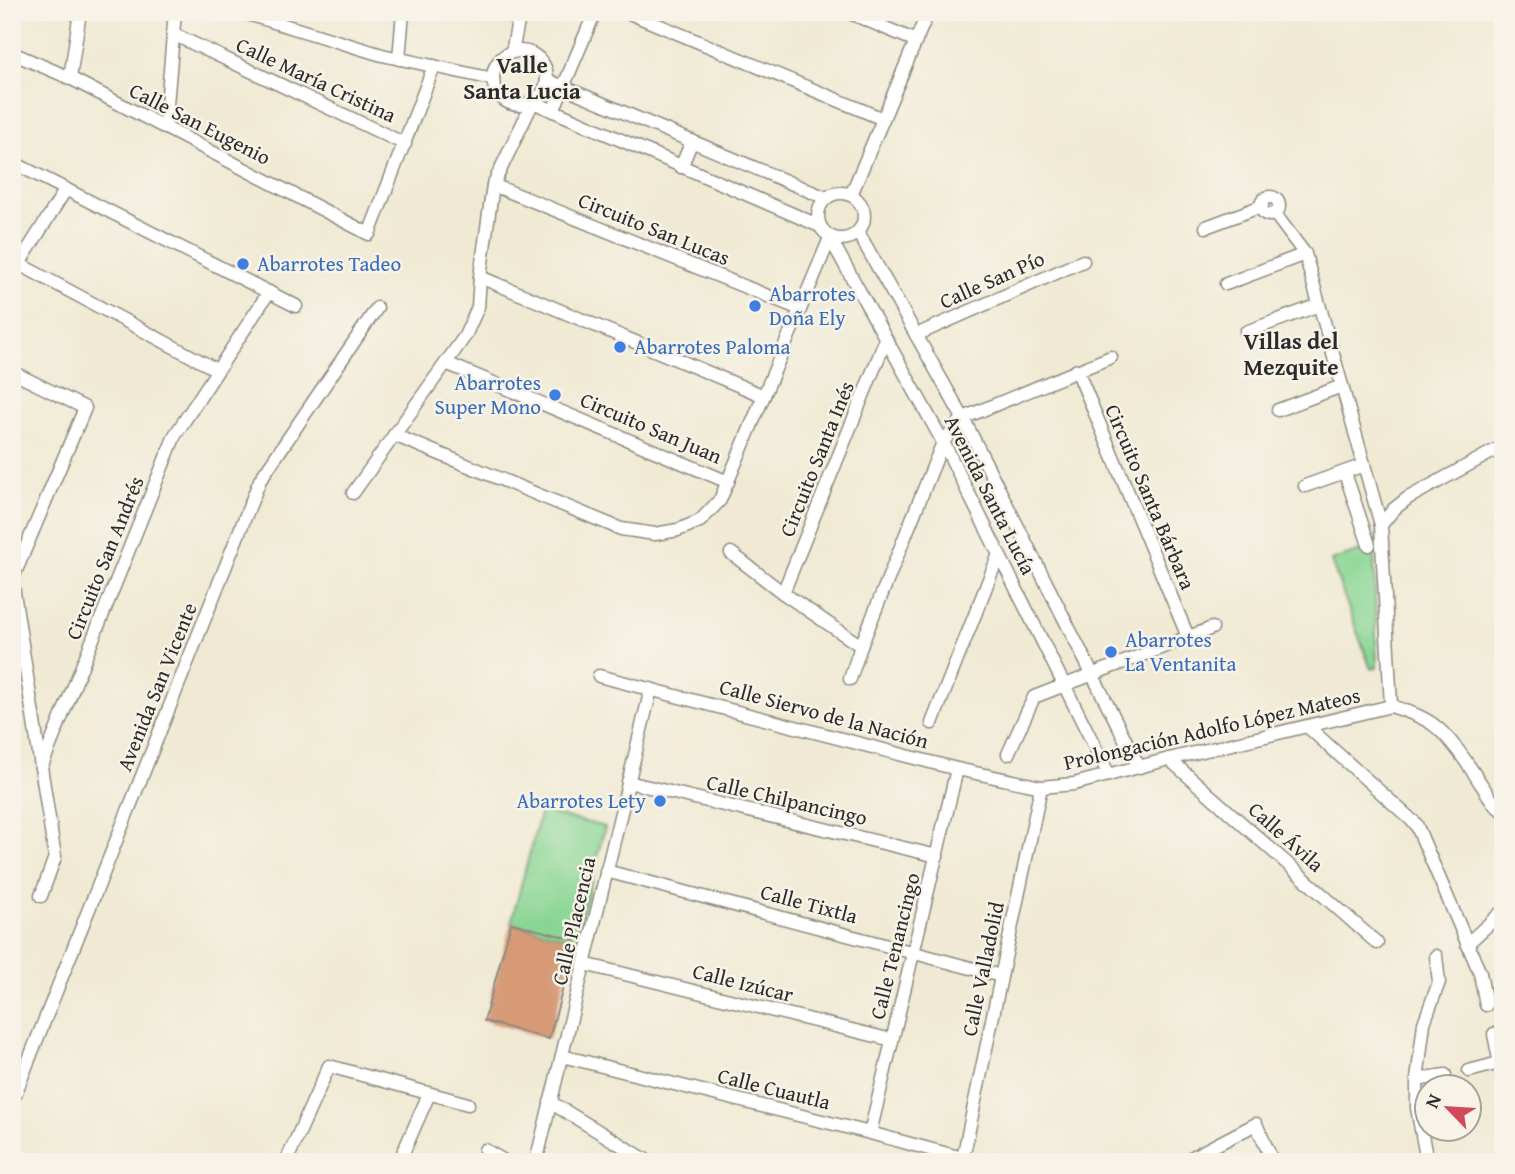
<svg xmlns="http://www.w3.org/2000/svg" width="1515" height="1174" font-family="'Gentium Book Plus',serif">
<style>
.green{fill:#89d694;stroke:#5a8060;stroke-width:2}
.building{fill:#d69a76}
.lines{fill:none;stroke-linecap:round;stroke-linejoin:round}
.street-casing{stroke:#8e8a80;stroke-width:15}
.secondary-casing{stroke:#8e8a80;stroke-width:20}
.street{stroke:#fff;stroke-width:12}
.secondary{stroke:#fbe6c4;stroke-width:18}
.shop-dot{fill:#3f7fe0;stroke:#f7f3e8;stroke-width:2.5}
.labels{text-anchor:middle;stroke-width:5;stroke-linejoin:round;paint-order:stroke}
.street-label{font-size:21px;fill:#2b2b2b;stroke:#f7f3e8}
.shop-label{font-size:21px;fill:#366cbe;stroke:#f7f3e8;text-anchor:start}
.neighbourhood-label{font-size:23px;font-weight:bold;fill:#2b2b2b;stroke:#f7f3e8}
</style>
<rect width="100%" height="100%" fill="#f7f3e8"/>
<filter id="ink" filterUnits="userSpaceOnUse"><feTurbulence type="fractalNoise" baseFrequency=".0143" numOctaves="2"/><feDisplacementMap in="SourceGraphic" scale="14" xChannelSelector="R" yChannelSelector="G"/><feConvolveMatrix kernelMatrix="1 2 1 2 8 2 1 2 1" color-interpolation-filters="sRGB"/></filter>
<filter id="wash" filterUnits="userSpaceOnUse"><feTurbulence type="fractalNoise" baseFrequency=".00686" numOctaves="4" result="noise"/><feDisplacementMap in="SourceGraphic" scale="28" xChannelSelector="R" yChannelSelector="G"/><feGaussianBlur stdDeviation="1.57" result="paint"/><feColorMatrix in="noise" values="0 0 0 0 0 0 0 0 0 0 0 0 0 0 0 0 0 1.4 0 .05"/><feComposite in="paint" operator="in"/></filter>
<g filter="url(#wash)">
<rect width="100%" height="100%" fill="#f0ead4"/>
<g class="green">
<polygon points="1360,551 1365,555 1374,554 1377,668 1371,669 1331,561"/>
<polygon points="541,811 605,827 576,940 511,923"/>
</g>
<g id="blocks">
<polygon class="building" points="511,923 576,940 549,1039 484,1021"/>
</g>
</g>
<g filter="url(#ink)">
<use href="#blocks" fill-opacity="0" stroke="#8e8a80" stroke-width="2"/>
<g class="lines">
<defs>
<g id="street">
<polyline points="241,12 382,55 493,79"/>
<polyline points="627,12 883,119"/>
<polyline points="848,12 916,41"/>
<polyline points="173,34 405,144"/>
<circle cx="520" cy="78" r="27"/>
<polyline points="512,52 520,12"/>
<polyline points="12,53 70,78 369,234 434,66"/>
<polyline points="399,59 403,12"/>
<polyline points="70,78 80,12"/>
<polyline points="547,80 826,198"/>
<polyline points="553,111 595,12"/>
<polyline points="165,128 175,12"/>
<polyline points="12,162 296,306"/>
<polyline points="681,167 692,141"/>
<polyline points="493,185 800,309"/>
<circle cx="841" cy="216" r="23"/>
<polyline points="851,195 928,12"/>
<circle cx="1270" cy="206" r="9"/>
<polyline points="1275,214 1305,254 1381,525 1391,706"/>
<polyline points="1206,227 1262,206"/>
<polyline points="858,232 963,418 1139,767"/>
<polyline points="830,238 943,442 1109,775"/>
<polyline points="19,264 217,370"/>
<polyline points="12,275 66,189"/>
<polyline points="480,277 764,396"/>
<polyline points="1226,284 1305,254"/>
<polyline points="1246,332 1319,305"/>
<polyline points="916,335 1083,261"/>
<polyline points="446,363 728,482"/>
<polyline points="1077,370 1188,637"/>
<polyline points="12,372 85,408 12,580"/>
<polyline points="1278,410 1342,386"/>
<polyline points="394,435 621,529 655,534 678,530 700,521 720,500 830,238"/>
<polyline points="1345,473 1369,545"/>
<polyline points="1305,486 1364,465"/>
<polyline points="353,493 465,336 478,307 480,277 493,185 533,102 820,226"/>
<polyline points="1381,525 1394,509 1408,498 1503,446"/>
<polyline points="731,553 783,593 861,646"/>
<polyline points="12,580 55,857 41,896"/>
<polyline points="783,593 886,339"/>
<polyline points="599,676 957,769 1041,787 1074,784 1169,759 1391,706"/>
<polyline points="850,679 861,646 943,442 963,418 1111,357"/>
<path d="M1391 706C1404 710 1419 715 1431 723 1455 739 1478 781 1495 805L1503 811"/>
<polyline points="932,723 999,554"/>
<polyline points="1308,727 1416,824 1480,973 1486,1005"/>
<polyline points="1008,754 1034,697 1212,628"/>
<polyline points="1169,759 1377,943"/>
<polyline points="41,768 175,435 269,292"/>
<polyline points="628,782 937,856"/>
<polyline points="606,871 1001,976"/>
<polyline points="1467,944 1503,911"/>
<polyline points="584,964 892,1040"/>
<polyline points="1503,1033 1494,1034 1503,1079"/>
<polyline points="562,1056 870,1133 977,1162"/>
<polyline points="1469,1071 1499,1063"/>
<polyline points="1417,1080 1445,1075"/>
<polyline points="12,1102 260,480 377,308"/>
<polyline points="550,1102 649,1162"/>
<polyline points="870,1133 957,769"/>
<polyline points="485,1150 506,1162"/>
<polyline points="963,1158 1041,787"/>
<polyline points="286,1162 329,1066 468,1104"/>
<polyline points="399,1162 429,1094"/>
<polyline points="536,1162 651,689"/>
<polyline points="1183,1162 1256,1124 1273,1162"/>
<polyline points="1427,1162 1417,1108 1417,1080 1424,1023 1439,982 1436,956"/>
</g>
<polyline id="secondary" points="12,1160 14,1162"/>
</defs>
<use href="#street" class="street-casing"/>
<use href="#secondary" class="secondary-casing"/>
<use href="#street" class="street"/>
<use href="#secondary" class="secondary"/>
</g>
</g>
<g class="shop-dot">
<circle cx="243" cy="264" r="7"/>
<circle cx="755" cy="306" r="7"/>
<circle cx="620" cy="347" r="7"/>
<circle cx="555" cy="395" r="7"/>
<circle cx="1111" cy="652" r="7"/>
<circle cx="660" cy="801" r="7"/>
</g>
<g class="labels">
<g class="street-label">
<text transform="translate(316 80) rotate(25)" y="7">Calle María Cristina</text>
<text transform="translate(200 124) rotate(27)" y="7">Calle San Eugenio</text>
<text transform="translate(654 229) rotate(22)" y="7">Circuito San Lucas</text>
<text transform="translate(992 280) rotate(-24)" y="7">Calle San Pío</text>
<text transform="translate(651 428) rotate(23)" y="7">Circuito San Juan</text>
<text transform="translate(817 459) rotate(-68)" y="7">Circuito Santa Inés</text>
<text transform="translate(990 495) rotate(63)" y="7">Avenida Santa Lucía</text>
<text transform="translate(1150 497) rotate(67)" y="7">Circuito Santa Bárbara</text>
<text transform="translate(105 558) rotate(-68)" y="7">Circuito San Andrés</text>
<text transform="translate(157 687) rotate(-68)" y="7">Avenida San Vicente</text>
<text transform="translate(824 714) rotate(15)" y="7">Calle Siervo de la Nación</text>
<text transform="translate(1212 729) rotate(-13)" y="7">Prolongación Adolfo López Mateos</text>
<text transform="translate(787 800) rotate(13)" y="7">Calle Chilpancingo</text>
<text transform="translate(1286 837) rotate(42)" y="7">Calle Ávila</text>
<text transform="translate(809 904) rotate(15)" y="7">Calle Tixtla</text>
<text transform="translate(574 921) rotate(-77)" y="7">Calle Placencia</text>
<text transform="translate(895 946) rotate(-76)" y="7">Calle Tenancingo</text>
<text transform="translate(983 969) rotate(-78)" y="7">Calle Valladolid</text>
<text transform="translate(743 983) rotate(14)" y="7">Calle Izúcar</text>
<text transform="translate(774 1089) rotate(14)" y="7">Calle Cuautla</text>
</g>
<g class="shop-label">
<text x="257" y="271">Abarrotes Tadeo</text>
<text x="769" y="301">Abarrotes<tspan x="769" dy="24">Doña Ely</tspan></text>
<text x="634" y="354">Abarrotes Paloma</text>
<text x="541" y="390" text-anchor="end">Abarrotes<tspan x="541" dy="24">Super Mono</tspan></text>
<text x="1125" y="647">Abarrotes<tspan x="1125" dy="24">La Ventanita</tspan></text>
<text x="646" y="808" text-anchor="end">Abarrotes Lety</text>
</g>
<g class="neighbourhood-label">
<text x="522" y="73">Valle<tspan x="522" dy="26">Santa Lucia</tspan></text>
<text x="1291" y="349">Villas del<tspan x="1291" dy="26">Mezquite</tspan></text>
</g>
</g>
<rect width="1515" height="1174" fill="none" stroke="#f7f3e8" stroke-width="42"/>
<g transform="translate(1448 1108) rotate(295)"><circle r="33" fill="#f7f3e8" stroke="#a5a39c" stroke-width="2"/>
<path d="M0-5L12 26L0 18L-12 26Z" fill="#d1495b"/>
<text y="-10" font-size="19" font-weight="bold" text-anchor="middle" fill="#2b2b2b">N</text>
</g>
</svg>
